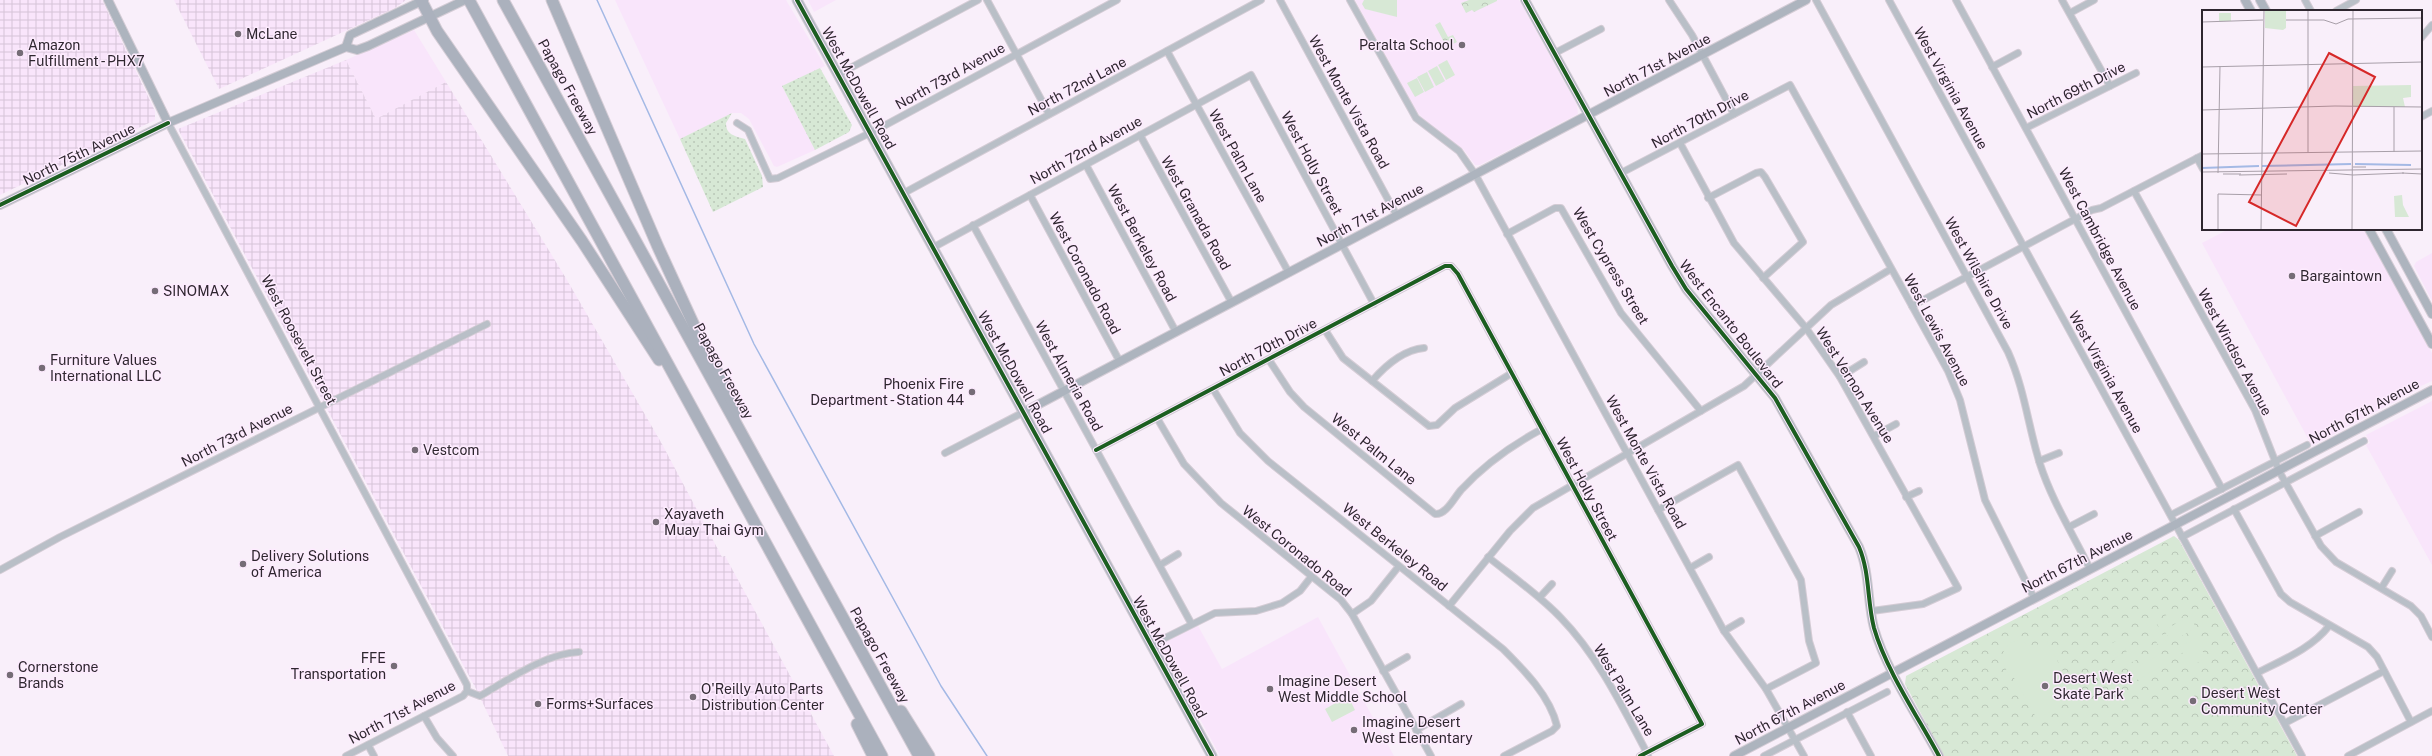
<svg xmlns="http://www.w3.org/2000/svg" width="2432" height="756" font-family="'Public Sans',sans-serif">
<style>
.built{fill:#f9e5fb}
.industrial{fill:url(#industrial-grid)}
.grass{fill:url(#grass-dots)}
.park{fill:url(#park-crowns)}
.pitch{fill:#d7e8d5}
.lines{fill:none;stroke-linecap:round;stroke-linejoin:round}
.stream{stroke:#a4b9e5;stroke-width:1.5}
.street-casing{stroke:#d4ccd5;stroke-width:8}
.secondary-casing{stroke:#d4ccd5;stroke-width:10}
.primary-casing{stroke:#d4ccd5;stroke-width:11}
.highway-casing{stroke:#d4ccd5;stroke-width:13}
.street{stroke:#b9bfc7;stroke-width:6}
.secondary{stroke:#adb4be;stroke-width:8}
.primary{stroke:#b2b7c2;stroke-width:9}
.highway{stroke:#abb1bd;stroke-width:11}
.cycleway-casing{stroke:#fdebfe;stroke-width:6}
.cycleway{stroke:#1b5e20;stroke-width:4}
.poi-dot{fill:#756c76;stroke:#fdebfe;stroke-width:1.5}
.labels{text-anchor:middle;stroke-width:3;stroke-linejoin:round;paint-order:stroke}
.poi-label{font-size:14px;fill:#2e262f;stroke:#fdebfe;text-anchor:start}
.street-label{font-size:14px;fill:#2e262f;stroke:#fdebfe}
.inset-river{fill:none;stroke:#a4b9e5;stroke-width:2}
.inset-road{fill:none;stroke:#a89fa9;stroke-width:1}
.view{fill:#d62828;fill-opacity:0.15;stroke:#d62828;stroke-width:2}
.inset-edge{fill:none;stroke:#2e262f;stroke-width:2}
</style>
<defs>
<pattern id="industrial-grid" width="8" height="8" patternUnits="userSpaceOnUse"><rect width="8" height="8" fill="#f9e5fb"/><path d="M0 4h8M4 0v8" fill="none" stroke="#d6c4d7"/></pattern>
<pattern id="grass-dots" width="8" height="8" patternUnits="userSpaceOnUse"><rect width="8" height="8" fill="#d7e8d5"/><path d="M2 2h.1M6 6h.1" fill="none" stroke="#b9c7b7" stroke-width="1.8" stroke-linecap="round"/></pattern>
<pattern id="park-crowns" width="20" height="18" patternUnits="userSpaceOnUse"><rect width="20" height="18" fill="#d7e8d5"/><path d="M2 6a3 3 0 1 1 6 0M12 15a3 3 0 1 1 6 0" fill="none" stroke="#b9c7b7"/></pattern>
</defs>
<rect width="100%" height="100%" fill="#f9effa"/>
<g class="built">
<polygon points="615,0 786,0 825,66 782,86 815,150 777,167 774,166 749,119 741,113 732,113 680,139"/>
<polygon points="808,0 836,0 814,12"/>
<polygon points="1355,0 1519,0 1577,105 1578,114 1480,165 1475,165 1464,150 1427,123 1416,111"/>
<polygon points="414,30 446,82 376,119 346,60"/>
<polygon points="2229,229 2364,229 2432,353 2432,381 2410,391 2398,400 2312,446 2202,243"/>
<polygon points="2432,253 2432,301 2414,266 2416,262"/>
<polygon points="2432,401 2432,565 2366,445 2370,443 2366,435"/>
<polygon points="1318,617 1394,756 1220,756 1161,647 1163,642 1197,624 1222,669"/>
</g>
<g class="industrial">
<polygon points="0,0 102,0 155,111 155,120 0,195"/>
<polygon points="174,0 406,0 395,8 219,89"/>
<polygon points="346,60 376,119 446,82 567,280 662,444 722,557 725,556 834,756 508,756 476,689 178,129"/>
</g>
<g class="grass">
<polygon points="820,68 852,125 849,132 815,150 782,86"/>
<path d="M732 113 726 123C726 135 735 136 745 139L762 176 763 187 713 212 680 139Z"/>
</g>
<g class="park">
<polygon points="1469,0 1497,0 1497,1 1474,12 1472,10 1466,13 1461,3"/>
<polygon points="1440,22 1448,37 1453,35 1457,42 1451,45 1448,40 1444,42 1435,25"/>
<polygon points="2174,536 2179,540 2297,756 1944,756 1905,684 1906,676"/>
</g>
<g class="pitch">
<polygon points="1364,0 1397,0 1397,17 1365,9 1362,4"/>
<polygon points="1447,60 1455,75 1446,80 1438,65"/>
<polygon points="1437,66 1445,81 1436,86 1428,71"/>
<polygon points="1427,72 1434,87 1425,92 1417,77"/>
<polygon points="1417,78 1424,92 1415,97 1407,83"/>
<polygon points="2179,608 2183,616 2167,625 2163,617"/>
<polygon points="2190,616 2196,628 2171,642 2164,630"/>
<polygon points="2154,619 2166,641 2158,645 2146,623"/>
<polygon points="2125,636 2131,646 2112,656 2107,646"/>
<path d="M2045 638 2077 697 2037 719 2013 676H2009L2001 658C2005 647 2009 640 2022 640L2033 649Z"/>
<polygon points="2196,638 2206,658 2190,667 2179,647"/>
<polygon points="2132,648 2138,659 2119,669 2114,659"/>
<polygon points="2159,655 2164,665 2130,684 2124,674"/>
<polygon points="1348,696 1355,710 1332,722 1325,709"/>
</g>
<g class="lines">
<polyline class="stream" points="597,0 754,344 941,686 987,756"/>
<defs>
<g id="street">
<polyline points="987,0 1049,114"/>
<polyline points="1280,0 1397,216"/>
<polyline points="1350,0 1416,118 1459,151 1475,174 1724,631 1766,689 1804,756"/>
<polyline points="1669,0 1692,35 1734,114"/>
<path d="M1816 0 2008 352C2025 390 2028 426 2040 464 2052 501 2073 534 2090 569"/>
<polyline points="1889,0 2302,756"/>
<polyline points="1956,0 2222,489"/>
<polyline points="2062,0 2110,86"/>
<polyline points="2305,0 2311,11"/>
<polyline points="2336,11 2356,0"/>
<polyline points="2070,13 2094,0"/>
<polyline points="2421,38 2432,25"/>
<polyline points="1167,51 1289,273"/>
<polyline points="1555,53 1601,29"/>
<polyline points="1992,67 2018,53"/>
<polyline points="839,74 978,0"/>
<polyline points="2421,117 2432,111"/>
<polyline points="168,123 467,685 467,691"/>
<polyline points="737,123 748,130 770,179 778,178 880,128 1117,0"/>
<polyline points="2026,128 2136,73"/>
<polyline points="1140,135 1232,303"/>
<polyline points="1680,143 1734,243 1806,328 1840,377 1958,588 1923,604 1872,611"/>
<polyline points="2197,158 2203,169"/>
<polyline points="1086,165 1176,332"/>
<polyline points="1621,173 1790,85 1948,371 1960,400 1985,500 2034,598"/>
<polyline points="2134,191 2255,410 2279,471 2321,546 2336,562 2411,606 2421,616 2432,637"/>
<polyline points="904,193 1261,0"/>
<polyline points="1030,195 1120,362"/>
<polyline points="1708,198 1756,173 1761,172 1765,177 1803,242 1763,278"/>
<polyline points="973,225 1191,623"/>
<polyline points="1507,234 1555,208 1561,208 1621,313 1701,411"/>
<polyline points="934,247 1251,75 1374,304"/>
<polyline points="1912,306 2092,210 2101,208 2203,155"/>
<polyline points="1325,330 1343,358 1429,426 1437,425 1455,408 1512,373"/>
<path d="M1269 360 1290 392 1304 407 1435 514C1446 515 1454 498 1461 490 1484 465 1512 445 1542 429"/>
<polyline points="1840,377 1864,362"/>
<path d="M1372 381C1385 366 1403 350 1424 348"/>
<path d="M1213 389 1240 433 1268 461 1503 649C1524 670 1550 696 1557 726L1552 731 1504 756"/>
<polyline points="1157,418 1184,464 1221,503 1341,600 1352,614 1431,756"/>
<polyline points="1874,436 1896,424"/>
<polyline points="1096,450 1445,266 1451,266 1458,274 1702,724 1640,756"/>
<polyline points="945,453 1024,412"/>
<polyline points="2039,461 2059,453"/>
<polyline points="1906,497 1919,491"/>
<polyline points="2234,509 2281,594 2290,602 2368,647 2377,657 2411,722"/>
<polyline points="1658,510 1738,465 1801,580 1809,641 1816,663 1766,689"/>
<polyline points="2171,515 2307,445"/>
<polyline points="2069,527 2094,514"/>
<polyline points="2315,536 2359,512"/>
<polyline points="2182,537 2364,441"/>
<path d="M1488 557C1513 577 1539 595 1561 618 1598 656 1623 708 1648 755"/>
<polyline points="1160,565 1178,554"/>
<polyline points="1690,568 1709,557"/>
<polyline points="0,570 60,537 487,324"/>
<polyline points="2382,587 2392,571"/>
<polyline points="1540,597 1552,584"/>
<polyline points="1449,606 1510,531 1533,508 1744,386 1831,305 1891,269"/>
<polyline points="1352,614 1371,601 1399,566"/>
<polyline points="1724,631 1741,621"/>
<polyline points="1151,645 1215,613 1256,611 1282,603 1300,591 1311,577"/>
<polyline points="1383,671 1407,657"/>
<path d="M2257 673C2282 660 2311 649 2329 626"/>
<path d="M467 691 480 696C508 680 546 653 579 652"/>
<polyline points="1847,712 1871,756"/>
<polyline points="424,716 437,738 453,756"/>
<polyline points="2285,723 2384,671"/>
<polyline points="1416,730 1461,704"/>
<polyline points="368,745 374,756"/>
<polyline points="346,756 463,696 467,691"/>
<polyline points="1764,756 1887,692"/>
<polyline points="2348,756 2432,711"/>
</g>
<g id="secondary">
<polyline points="108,0 168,123"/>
<path d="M1525 0 1672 266 1686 289 1775 398 1859 547C1870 573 1867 601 1874 628 1886 670 1918 717 1939 756"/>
<polyline points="2245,0 2251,11"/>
<polyline points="2260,0 2266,11"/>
<polyline points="346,47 350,35 424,0"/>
<polyline points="0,205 168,123 346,47 357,50 368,46 465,0"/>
<polyline points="2369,229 2432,344"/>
<polyline points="2386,229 2432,314"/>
<polyline points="1024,412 1806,0"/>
<polyline points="1734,756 2432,390"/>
</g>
<polyline id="primary" points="797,0 1212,756"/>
<g id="highway">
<polyline points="421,0 437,31 582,241 659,360"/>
<polyline points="469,0 882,756"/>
<polyline points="503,0 919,756"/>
<polyline points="552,0 658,247 698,334 738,413"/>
<polyline points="901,711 929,756"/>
<polyline points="857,724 873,756"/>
</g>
</defs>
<use href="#street" class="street-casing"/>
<use href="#secondary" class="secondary-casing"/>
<use href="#primary" class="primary-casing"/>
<use href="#highway" class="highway-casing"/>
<use href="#street" class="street"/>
<use href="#secondary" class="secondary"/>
<use href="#primary" class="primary"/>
<use href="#highway" class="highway"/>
<defs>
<g id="cycleway">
<polyline points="797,0 1212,756"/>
<path d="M1525 0 1672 266 1686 289 1775 398 1859 547C1870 573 1867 601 1874 628 1886 670 1918 717 1939 756"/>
<polyline points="0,205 168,123"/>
<polyline points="1096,450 1445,266 1451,266 1458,274 1702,724 1640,756"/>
</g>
</defs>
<use href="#cycleway" class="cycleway-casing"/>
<use href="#cycleway" class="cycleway"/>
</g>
<g class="poi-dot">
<circle cx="238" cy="34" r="4"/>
<circle cx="1462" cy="45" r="4"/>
<circle cx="20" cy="53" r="4"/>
<circle cx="2292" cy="276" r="4"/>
<circle cx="155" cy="291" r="4"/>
<circle cx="42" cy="368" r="4"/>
<circle cx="972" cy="392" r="4"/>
<circle cx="415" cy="450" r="4"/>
<circle cx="656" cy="522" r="4"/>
<circle cx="243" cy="564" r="4"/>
<circle cx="394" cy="666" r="4"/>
<circle cx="10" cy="675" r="4"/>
<circle cx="2045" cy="686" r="4"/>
<circle cx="1270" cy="689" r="4"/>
<circle cx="693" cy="697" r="4"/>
<circle cx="2193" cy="701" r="4"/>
<circle cx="538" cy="704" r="4"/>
<circle cx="1354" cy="730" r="4"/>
</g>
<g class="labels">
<g class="poi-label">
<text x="246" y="39">McLane</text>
<text x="28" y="50">Amazon<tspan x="28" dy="16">Fulfillment - PHX7</tspan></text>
<text x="1454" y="50" text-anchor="end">Peralta School</text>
<text x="2300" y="281">Bargaintown</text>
<text x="163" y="296">SINOMAX</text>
<text x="50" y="365">Furniture Values<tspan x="50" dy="16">International LLC</tspan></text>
<text x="964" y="389" text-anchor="end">Phoenix Fire<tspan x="964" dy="16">Department - Station 44</tspan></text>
<text x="423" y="455">Vestcom</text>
<text x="664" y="519">Xayaveth<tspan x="664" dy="16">Muay Thai Gym</tspan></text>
<text x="251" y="561">Delivery Solutions<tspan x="251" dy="16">of America</tspan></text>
<text x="386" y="663" text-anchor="end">FFE<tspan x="386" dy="16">Transportation</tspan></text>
<text x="18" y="672">Cornerstone<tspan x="18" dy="16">Brands</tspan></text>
<text x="2053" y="683">Desert West<tspan x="2053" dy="16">Skate Park</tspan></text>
<text x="1278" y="686">Imagine Desert<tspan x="1278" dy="16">West Middle School</tspan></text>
<text x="701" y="694">O'Reilly Auto Parts<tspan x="701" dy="16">Distribution Center</tspan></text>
<text x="2201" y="698">Desert West<tspan x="2201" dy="16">Community Center</tspan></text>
<text x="546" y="709">Forms+Surfaces</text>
<text x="1362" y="727">Imagine Desert<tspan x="1362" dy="16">West Elementary</tspan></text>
</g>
<g class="street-label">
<text transform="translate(1657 65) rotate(-28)" y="5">North 71st Avenue</text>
<text transform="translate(950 76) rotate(-29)" y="5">North 73rd Avenue</text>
<text transform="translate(1077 86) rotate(-28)" y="5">North 72nd Lane</text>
<text transform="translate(568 87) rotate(61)" y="5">Papago Freeway</text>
<text transform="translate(859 88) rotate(61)" y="5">West McDowell Road</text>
<text transform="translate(1951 88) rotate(61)" y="5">West Virginia Avenue</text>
<text transform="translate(2076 90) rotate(-27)" y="5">North 69th Drive</text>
<text transform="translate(1349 102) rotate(61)" y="5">West Monte Vista Road</text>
<text transform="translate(1700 119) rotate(-28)" y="5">North 70th Drive</text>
<text transform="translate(1086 150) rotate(-29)" y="5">North 72nd Avenue</text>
<text transform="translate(79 154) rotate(-26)" y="5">North 75th Avenue</text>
<text transform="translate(1238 156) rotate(61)" y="5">West Palm Lane</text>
<text transform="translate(1312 163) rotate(62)" y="5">West Holly Street</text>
<text transform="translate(1196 213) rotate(61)" y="5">West Granada Road</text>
<text transform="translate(1370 215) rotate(-28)" y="5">North 71st Avenue</text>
<text transform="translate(2100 239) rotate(62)" y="5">West Cambridge Avenue</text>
<text transform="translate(1142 243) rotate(62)" y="5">West Berkeley Road</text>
<text transform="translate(1611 266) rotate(59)" y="5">West Cypress Street</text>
<text transform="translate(1085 273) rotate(62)" y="5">West Coronado Road</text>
<text transform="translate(1979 273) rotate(61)" y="5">West Wilshire Drive</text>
<text transform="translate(1731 324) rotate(52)" y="5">West Encanto Boulevard</text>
<text transform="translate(1937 330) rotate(62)" y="5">West Lewis Avenue</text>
<text transform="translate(299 340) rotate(62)" y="5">West Roosevelt Street</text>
<text transform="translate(1268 347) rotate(-28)" y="5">North 70th Drive</text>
<text transform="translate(2235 352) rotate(62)" y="5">West Windsor Avenue</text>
<text transform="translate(724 371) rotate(61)" y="5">Papago Freeway</text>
<text transform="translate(1015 372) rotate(61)" y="5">West McDowell Road</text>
<text transform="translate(2106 372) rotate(61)" y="5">West Virginia Avenue</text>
<text transform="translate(1069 376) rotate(61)" y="5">West Almeria Road</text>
<text transform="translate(1855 385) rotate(58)" y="5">West Vernon Avenue</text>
<text transform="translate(2364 411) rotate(-28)" y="5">North 67th Avenue</text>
<text transform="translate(237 435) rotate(-27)" y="5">North 73rd Avenue</text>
<text transform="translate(1374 449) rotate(39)" y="5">West Palm Lane</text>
<text transform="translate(1646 462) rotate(61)" y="5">West Monte Vista Road</text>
<text transform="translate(1587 489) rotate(62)" y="5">West Holly Street</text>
<text transform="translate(1395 547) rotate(39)" y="5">West Berkeley Road</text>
<text transform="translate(1297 551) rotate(39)" y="5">West Coronado Road</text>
<text transform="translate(2077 561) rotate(-27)" y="5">North 67th Avenue</text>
<text transform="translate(880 655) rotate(61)" y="5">Papago Freeway</text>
<text transform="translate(1170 657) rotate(61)" y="5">West McDowell Road</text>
<text transform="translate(1624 690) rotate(59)" y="5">West Palm Lane</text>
<text transform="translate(402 712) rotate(-28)" y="5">North 71st Avenue</text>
<text transform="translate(1790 712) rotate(-28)" y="5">North 67th Avenue</text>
</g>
</g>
<g transform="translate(2202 10)">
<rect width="220" height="220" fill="#f9effa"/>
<path d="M63 0H84V18L81 20 63 18ZM17 3H29V11H17ZM209 75V87L201 88 203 97H151V76ZM200 185 201 195 207 207H193L192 186Z" fill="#d7e8d5"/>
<path class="inset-river" d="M153 154 209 155M60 156 149 154M0 158 57 156"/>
<path class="inset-road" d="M84 10H122L134 14 146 9 220 8M0 12 61 10M0 57 220 52M0 100 133 96 220 97M106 142V0M192 142V97M0 144 220 141M151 157H164M0 162 220 159M16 163 18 56M127 163 151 165M200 163 220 164M21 164H39M37 165 85 164M151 165 202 163M16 220V184L60 185M59 220 62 0M150 220 151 0"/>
<path class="view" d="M127 43 173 67 94 216 47 192Z"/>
<rect width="220" height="220" class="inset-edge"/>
</g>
</svg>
